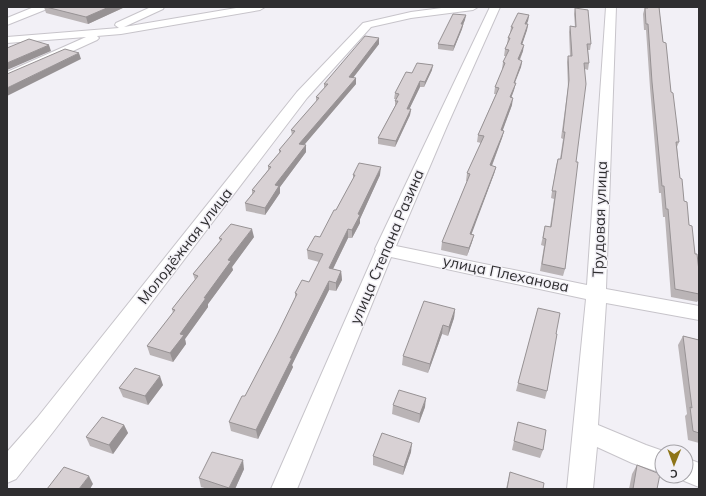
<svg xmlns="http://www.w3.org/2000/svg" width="706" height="496" font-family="Mulish,sans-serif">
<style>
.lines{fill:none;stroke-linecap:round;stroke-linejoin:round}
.minor-casing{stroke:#c7c4ca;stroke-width:2}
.minor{fill:#fff;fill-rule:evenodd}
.wall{fill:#bab4b6}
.shaded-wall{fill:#979294}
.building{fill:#d8d1d4;stroke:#979294}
.labels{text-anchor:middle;stroke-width:3;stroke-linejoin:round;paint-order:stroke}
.street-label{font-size:15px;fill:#2f2e30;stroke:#f2f0f6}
</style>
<rect width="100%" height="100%" fill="#f2f0f6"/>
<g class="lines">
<defs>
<g id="minor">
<polygon points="34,7 48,7 47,9 7,25 7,18"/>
<polygon points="151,7 164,7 163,9 124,27 242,7 265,7 260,10 121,34 97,36 99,38 97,40 7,81 7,72 86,37 7,43 7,37 119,28 115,25 116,23"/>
<polygon points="449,7 478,7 473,10 411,18 371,27 307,98 53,432 16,479 7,483 7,452 37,418 297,92 363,23 411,12"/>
<polygon points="490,7 500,7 447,126 396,246 587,285 606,7 616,7 606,289 699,306 699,320 606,303 598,425 646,445 666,452 662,452 662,473 632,463 597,447 593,489 567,489 586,299 391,257 297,489 271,489 376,250 375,249"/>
<polygon points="686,458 699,463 699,487 677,478 676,476 686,476"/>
</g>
</defs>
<use href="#minor" class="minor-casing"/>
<use href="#minor" class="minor"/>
</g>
<g class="wall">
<polygon points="44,7 125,7 88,24 46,13"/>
<polygon points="645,7 659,7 663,42 679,142 677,147 680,178 684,201 699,271 699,299 697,302 671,297 665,217 663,217 661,193 659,193 650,88 646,30 644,30 643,14"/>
<polygon points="575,8 591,44 590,50 588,50 589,63 588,70 585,69 565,269 563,276 540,271 544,246 541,245 545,226 550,227 554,199 551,198 556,166 558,159 560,159 563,139 561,138 568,87 567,62 568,56 570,56 569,32 570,26 575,27 574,14"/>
<polygon points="466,15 462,29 453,51 438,49 438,44"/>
<polygon points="529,15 528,21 526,24 528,24 527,30 522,44 523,51 520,60 522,61 521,67 515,83 514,90 511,98 512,105 502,131 504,131 502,138 492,166 496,167 494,174 471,234 474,235 472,242 467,256 441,250 442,242 467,181 466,181 467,173 481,143 477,142 478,135 496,94 494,94 495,87 503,69 502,69 503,62 506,56 504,56 505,49 508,44 507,44 508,38 510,33 511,27"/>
<polygon points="379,38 379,44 353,78 356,78 356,84 304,145 306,152 280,187 280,193 265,215 246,211 245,203 252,194 252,190 268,170 268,166 279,153 279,150 292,135 291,130 316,102 316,97 324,88 324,84"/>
<polygon points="432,70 424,87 420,87 409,109 411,109 410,115 395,147 378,144 378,138 395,106 395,101 396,99 394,99 395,93 412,73"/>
<polygon points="353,175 380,175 360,219 360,223 352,238 348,238 333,269 341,271 342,280 336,291 329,290 292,365 293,367 258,439 231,431 229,422 245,396 278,333 295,298 295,293 309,282 319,262 308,259 307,250 320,237 336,210 353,179"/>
<polygon points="254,237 232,267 233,270 208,304 208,307 185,339 186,344 173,362 150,355 147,346 173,313 172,309 195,280 193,274 220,241 219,238"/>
<polygon points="538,308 556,334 547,391 545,399 516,391"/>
<polygon points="455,309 454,318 448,336 442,334 428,373 402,365 403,356"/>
<polygon points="683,336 699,340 699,443 688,440 685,416 687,414 678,345"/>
<polygon points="163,385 148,405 123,397 119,388"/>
<polygon points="393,405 425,407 419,423 392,414"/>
<polygon points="518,422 543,450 540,458 512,450"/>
<polygon points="124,425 128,433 113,454 90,446 86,437"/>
<polygon points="411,452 403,475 373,465 373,456"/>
<polygon points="637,465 657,489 629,489 632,474"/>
<polygon points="244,469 235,489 208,489 201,487 199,478"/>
<polygon points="510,472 543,489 506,489"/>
</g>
<g class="shaded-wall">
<polygon points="109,7 125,7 88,24 86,17"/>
<polygon points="466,15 465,20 461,29 461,24"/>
<polygon points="529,15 528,21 524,30 525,24"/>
<polygon points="463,24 462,29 453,51 454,46"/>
<polygon points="528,24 527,30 520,51 521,44"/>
<polygon points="379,38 379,44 349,83 349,77"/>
<polygon points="49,45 51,51 7,70 7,63"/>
<polygon points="524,45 523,51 517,65 518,59"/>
<polygon points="79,53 81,59 7,96 7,88"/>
<polygon points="522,61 521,67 512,89 514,83"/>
<polygon points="433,65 432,70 424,87 425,82"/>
<polygon points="356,78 356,84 299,151 299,144"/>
<polygon points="420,81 420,87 407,114 407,109"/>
<polygon points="516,83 514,90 509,104 510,97"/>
<polygon points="513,98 512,105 500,138 501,130"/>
<polygon points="411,109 410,115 395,147 396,141"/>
<polygon points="504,131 502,138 489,173 490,165"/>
<polygon points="306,145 306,152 280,187 280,193 265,215 265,208 275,185"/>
<polygon points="381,167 380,175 360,219 360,223 352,238 352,230 358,214"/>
<polygon points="496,167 494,174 469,241 470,234"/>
<polygon points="252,229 254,237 232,267 233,270 208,304 208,307 185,339 186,344 173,362 170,353 180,334 228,260"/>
<polygon points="348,229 348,238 329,277 329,268"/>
<polygon points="474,235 472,242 467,256 469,248"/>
<polygon points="341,271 342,280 336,291 336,283"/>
<polygon points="329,281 329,290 292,365 293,367 258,439 256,430 290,358"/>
<polygon points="455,309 454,318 448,336 449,327"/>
<polygon points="443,325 442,334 428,373 430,364"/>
<polygon points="160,376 163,385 148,405 145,396"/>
<polygon points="426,398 425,407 419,423 420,414"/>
<polygon points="124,425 128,433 113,454 109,445"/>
<polygon points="412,443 411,452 403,475 404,467"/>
<polygon points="243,460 244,469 235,489 230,489 229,488"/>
<polygon points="89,476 93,484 90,489 79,489"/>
</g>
<g class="building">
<polygon points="46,7 109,7 86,17"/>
<polygon points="648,7 659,7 663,42 666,43 671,92 673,93 679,142 676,142 680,178 682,179 684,201 687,202 689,225 692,226 695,254 697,254 699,271 699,294 675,289 668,209 666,209 664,186 662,186 652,82 648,24 646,24 645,8 648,8"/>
<polygon points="575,8 588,10 591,44 587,44 589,63 584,63 586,84 576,162 578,162 565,269 542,264 546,239 543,238 545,226 551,227 556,191 552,191 558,159 561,159 565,132 563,132 569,80 568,56 572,56 570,26 576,27"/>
<polygon points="518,13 529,15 525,24 528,24 521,44 524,45 518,59 522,61 514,83 516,83 510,97 513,98 501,130 504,131 490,165 496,167 470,234 474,235 469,248 442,242 470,174 467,173 484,136 478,135 499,88 495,87 505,63 503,62 509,50 505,49 510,38 508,38 513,27 511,27"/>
<polygon points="453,14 466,15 461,24 463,24 454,46 438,44"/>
<polygon points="365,36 379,38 349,77 356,78 299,144 306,145 275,185 279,186 265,208 245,203 255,191 252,190 271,167 268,166 281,151 279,150 295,131 291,130 319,98 316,97 328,84 324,84"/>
<polygon points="29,39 49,45 7,63 7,48"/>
<polygon points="65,49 79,53 7,88 7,74"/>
<polygon points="417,63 433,65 425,82 420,81 407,109 411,109 396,141 378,138 398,101 395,101 399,94 395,93 406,72 412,73"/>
<polygon points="359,163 381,167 358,214 360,215 352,230 348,229 329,268 341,271 336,283 329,281 290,358 292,358 256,430 229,422 242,396 245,396 278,333 297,294 295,293 302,280 309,282 323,254 307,250 315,236 320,237 334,210 336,210 355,175 353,175"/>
<polygon points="231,224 252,229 228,260 231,261 204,298 206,298 180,334 184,335 170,353 147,346 175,310 172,309 198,276 193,274 222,239 219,238"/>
<polygon points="424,301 455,309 449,327 443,325 430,364 403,356"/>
<polygon points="538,308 560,313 556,334 557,334 547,391 518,383"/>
<polygon points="683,336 699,340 699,433 693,431 690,407 692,408"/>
<polygon points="135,368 160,376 145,396 119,388"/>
<polygon points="399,390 426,398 420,414 393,405"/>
<polygon points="102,417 124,425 109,445 86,437"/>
<polygon points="518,422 546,430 543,450 514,441"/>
<polygon points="382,433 412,443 404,467 373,456"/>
<polygon points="212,452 243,460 229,488 199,478"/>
<polygon points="637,465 660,474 657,489 633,489"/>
<polygon points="64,467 89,476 79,489 47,489"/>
<polygon points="510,472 544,483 543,489 507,489"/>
</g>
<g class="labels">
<g class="street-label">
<text transform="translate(600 219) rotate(-88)" y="5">Трудовая улица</text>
<text transform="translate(185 246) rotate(-52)" y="5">Молодёжная улица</text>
<text transform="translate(387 247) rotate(-67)" y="5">улица Степана Разина</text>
<text transform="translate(506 274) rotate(12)" y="5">улица Плеханова</text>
</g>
</g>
<rect width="706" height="496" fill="none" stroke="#2f2e30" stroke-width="16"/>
<g transform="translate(674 464) rotate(181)"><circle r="19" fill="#f2f0f6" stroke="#a4a2a7"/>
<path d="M0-3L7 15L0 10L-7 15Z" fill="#8d7418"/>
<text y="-6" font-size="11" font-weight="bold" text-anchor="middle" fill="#2f2e30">С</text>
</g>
</svg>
